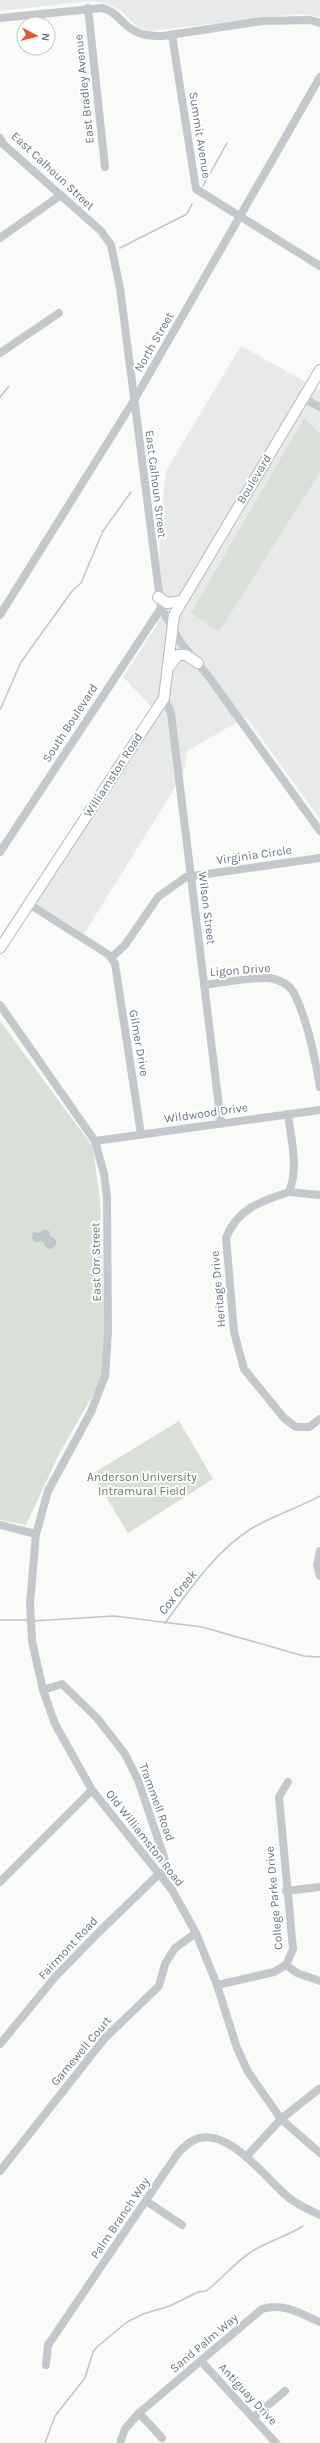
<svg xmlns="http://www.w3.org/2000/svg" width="320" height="2443" font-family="Karla,sans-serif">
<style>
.built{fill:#e8e9e9}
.green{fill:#dadfd7}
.water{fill:#bbc7cb}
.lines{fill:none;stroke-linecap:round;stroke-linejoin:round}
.stream{stroke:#bbc7cb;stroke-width:1.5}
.major-casing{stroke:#b5babe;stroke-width:12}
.minor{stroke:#c3c8cc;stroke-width:8}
.major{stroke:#fff;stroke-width:10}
.labels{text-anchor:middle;stroke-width:4;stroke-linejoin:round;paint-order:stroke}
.street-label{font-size:12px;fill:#657683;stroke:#fff}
.park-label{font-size:12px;fill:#687a64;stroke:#fff}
.water-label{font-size:13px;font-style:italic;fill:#60757c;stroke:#fff}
</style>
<rect width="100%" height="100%" fill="#fafaf8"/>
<g class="built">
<polygon points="0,0 320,0 320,17 297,14 149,31 138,28 120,10 105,3 92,1 0,11"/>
<polygon points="241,346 320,390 320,819 246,717 187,751 184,773 84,934 35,903 159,715 123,677 157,625 160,529 166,471"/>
</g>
<g class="green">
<polygon points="304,418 320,434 320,472 219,632 191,613"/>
<polygon points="0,1021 93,1147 100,1202 105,1332 101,1381 59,1454 26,1525 0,1520"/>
<polygon points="179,1421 213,1479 128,1533 92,1474"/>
</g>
<polygon class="water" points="44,1229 49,1231 50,1236 56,1240 56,1245 51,1249 47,1248 42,1241 36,1242 32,1239 33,1232 40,1233"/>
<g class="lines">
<g class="stream">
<polyline points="203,186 227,143"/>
<polyline points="120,248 187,214 192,204"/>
<polyline points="0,397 9,386"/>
<polyline points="0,710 21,662 72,591 81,583 103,531 131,492"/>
<polyline points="0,1620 27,1620"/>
<polyline points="33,1621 114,1616 202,1627 304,1656 320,1657"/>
<path d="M165 1623C189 1591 214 1553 249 1530 271 1516 297 1509 320 1496"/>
<path d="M45 2443 55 2416 85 2378 93 2352 97 2347 127 2322 143 2314 170 2306 198 2292 206 2291C222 2279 234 2263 251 2252 267 2241 286 2237 303 2226"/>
</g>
<defs>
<g id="major">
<polyline points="158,597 167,603 181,601"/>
<polyline points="169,667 178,655 186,655 198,663"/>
<polyline points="0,948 164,698 174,615 320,370"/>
</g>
</defs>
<use href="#major" class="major-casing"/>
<g class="minor">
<polyline points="88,8 105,167"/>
<path d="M0 18 102 8C116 11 121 23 133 30 142 36 153 36 163 36L262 21 310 20 320 23"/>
<polyline points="172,35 196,189 320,266"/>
<polyline points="0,138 3,144 101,231 111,245 120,288 161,608 181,643 209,677 320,831"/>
<polyline points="0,238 61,195"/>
<polyline points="0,353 59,313"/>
<polyline points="303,398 320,407"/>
<polyline points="0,615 133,402 320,77"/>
<polyline points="164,698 171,713 221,1123"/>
<polyline points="0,852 161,608"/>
<polyline points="29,904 109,955 115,964 141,1134"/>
<polyline points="111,958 125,945 158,897 186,877 320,858"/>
<path d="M204 985C219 983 262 975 274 979 282 981 290 986 294 993 308 1021 315 1057 320 1087"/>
<polyline points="0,1005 95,1141 104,1174 107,1197 108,1332 105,1376 91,1412 48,1491 36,1534 30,1604 32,1641 43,1690 55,1724 92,1790 172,1890 196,1933 217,1985 237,2048 248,2072 281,2119 320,2153"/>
<path d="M288 1114C291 1139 299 1168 289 1192 261 1201 237 1209 226 1238L234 1332 244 1369 284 1418 296 1427H309L320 1419"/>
<polyline points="95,1141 320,1110"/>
<polyline points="289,1192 320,1195"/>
<polyline points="0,1525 36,1534"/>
<polyline points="320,1551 317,1565 320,1576"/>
<polyline points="43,1690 62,1684 97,1718 125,1754 138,1780 164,1857 165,1865 163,1877"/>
<polyline points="0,1882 92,1790"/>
<polyline points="286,1891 320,1887"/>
<polyline points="286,1965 297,1973 320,1981"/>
<polyline points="217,1985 274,1972 286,1965 293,1949 279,1797 288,1782"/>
<polyline points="0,2044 56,1976 99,1932 160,1873"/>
<polyline points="246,2157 281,2119 319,2089"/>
<polyline points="0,2171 105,2038 159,1986 165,1964 175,1948 196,1933"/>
<polyline points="146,2201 182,2225"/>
<polyline points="201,2361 276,2443"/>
<path d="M46 2365 48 2345 178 2153C182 2149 187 2144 192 2141 225 2122 265 2178 288 2197 297 2205 310 2210 320 2215"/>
<polyline points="139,2413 162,2438"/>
<polyline points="254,2417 285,2391"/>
<path d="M121 2440 125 2429 139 2413 262 2309C283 2302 301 2314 320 2322"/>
</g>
<use href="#major" class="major"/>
</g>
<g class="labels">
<g class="street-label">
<text transform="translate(84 89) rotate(-96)" y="4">East Bradley Avenue</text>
<text transform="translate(200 135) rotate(81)" y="4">Summit Avenue</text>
<text transform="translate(53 171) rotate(43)" y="4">East Calhoun Street</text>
<text transform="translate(154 342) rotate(-60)" y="4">North Street</text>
<text transform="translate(254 479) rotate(-59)" y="4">Boulevard</text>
<text transform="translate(156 484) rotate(83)" y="4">East Calhoun Street</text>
<text transform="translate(70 723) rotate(-57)" y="4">South Boulevard</text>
<text transform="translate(113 775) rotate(-57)" y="4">Williamston Road</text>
<text transform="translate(254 855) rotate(-8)" y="4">Virginia Circle</text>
<text transform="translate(207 908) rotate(83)" y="4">Wilson Street</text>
<text transform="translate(240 970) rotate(-4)" y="4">Ligon Drive</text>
<text transform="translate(139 1043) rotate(80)" y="4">Gilmer Drive</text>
<text transform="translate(206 1113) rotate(-8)" y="4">Wildwood Drive</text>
<text transform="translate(96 1262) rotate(-91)" y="4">East Orr Street</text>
<text transform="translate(218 1289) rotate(-95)" y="4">Heritage Drive</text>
<text transform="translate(157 1802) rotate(70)" y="4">Trammell Road</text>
<text transform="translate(145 1838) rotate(52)" y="4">Old Williamston Road</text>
<text transform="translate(274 1898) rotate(-95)" y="4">College Parke Drive</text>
<text transform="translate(68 1948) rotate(-47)" y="4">Fairmont Road</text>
<text transform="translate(81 2051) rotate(-50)" y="4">Gamewell Court</text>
<text transform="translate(120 2218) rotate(-56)" y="4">Palm Branch Way</text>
<text transform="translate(204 2343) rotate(-40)" y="4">Sand Palm Way</text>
<text transform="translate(248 2394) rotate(47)" y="4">Antiguay Drive</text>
</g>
<g class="park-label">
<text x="142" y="1481">Anderson University<tspan x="142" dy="14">Intramural Field</tspan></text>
</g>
<g class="water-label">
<text transform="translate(177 1592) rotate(-51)" y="5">Cox Creek</text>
</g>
</g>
<g transform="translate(36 36) rotate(97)"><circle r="19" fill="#ffffff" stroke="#c1c8cd"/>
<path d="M0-3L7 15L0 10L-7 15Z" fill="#e4572e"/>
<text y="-6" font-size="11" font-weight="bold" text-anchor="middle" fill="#657683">N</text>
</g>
</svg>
